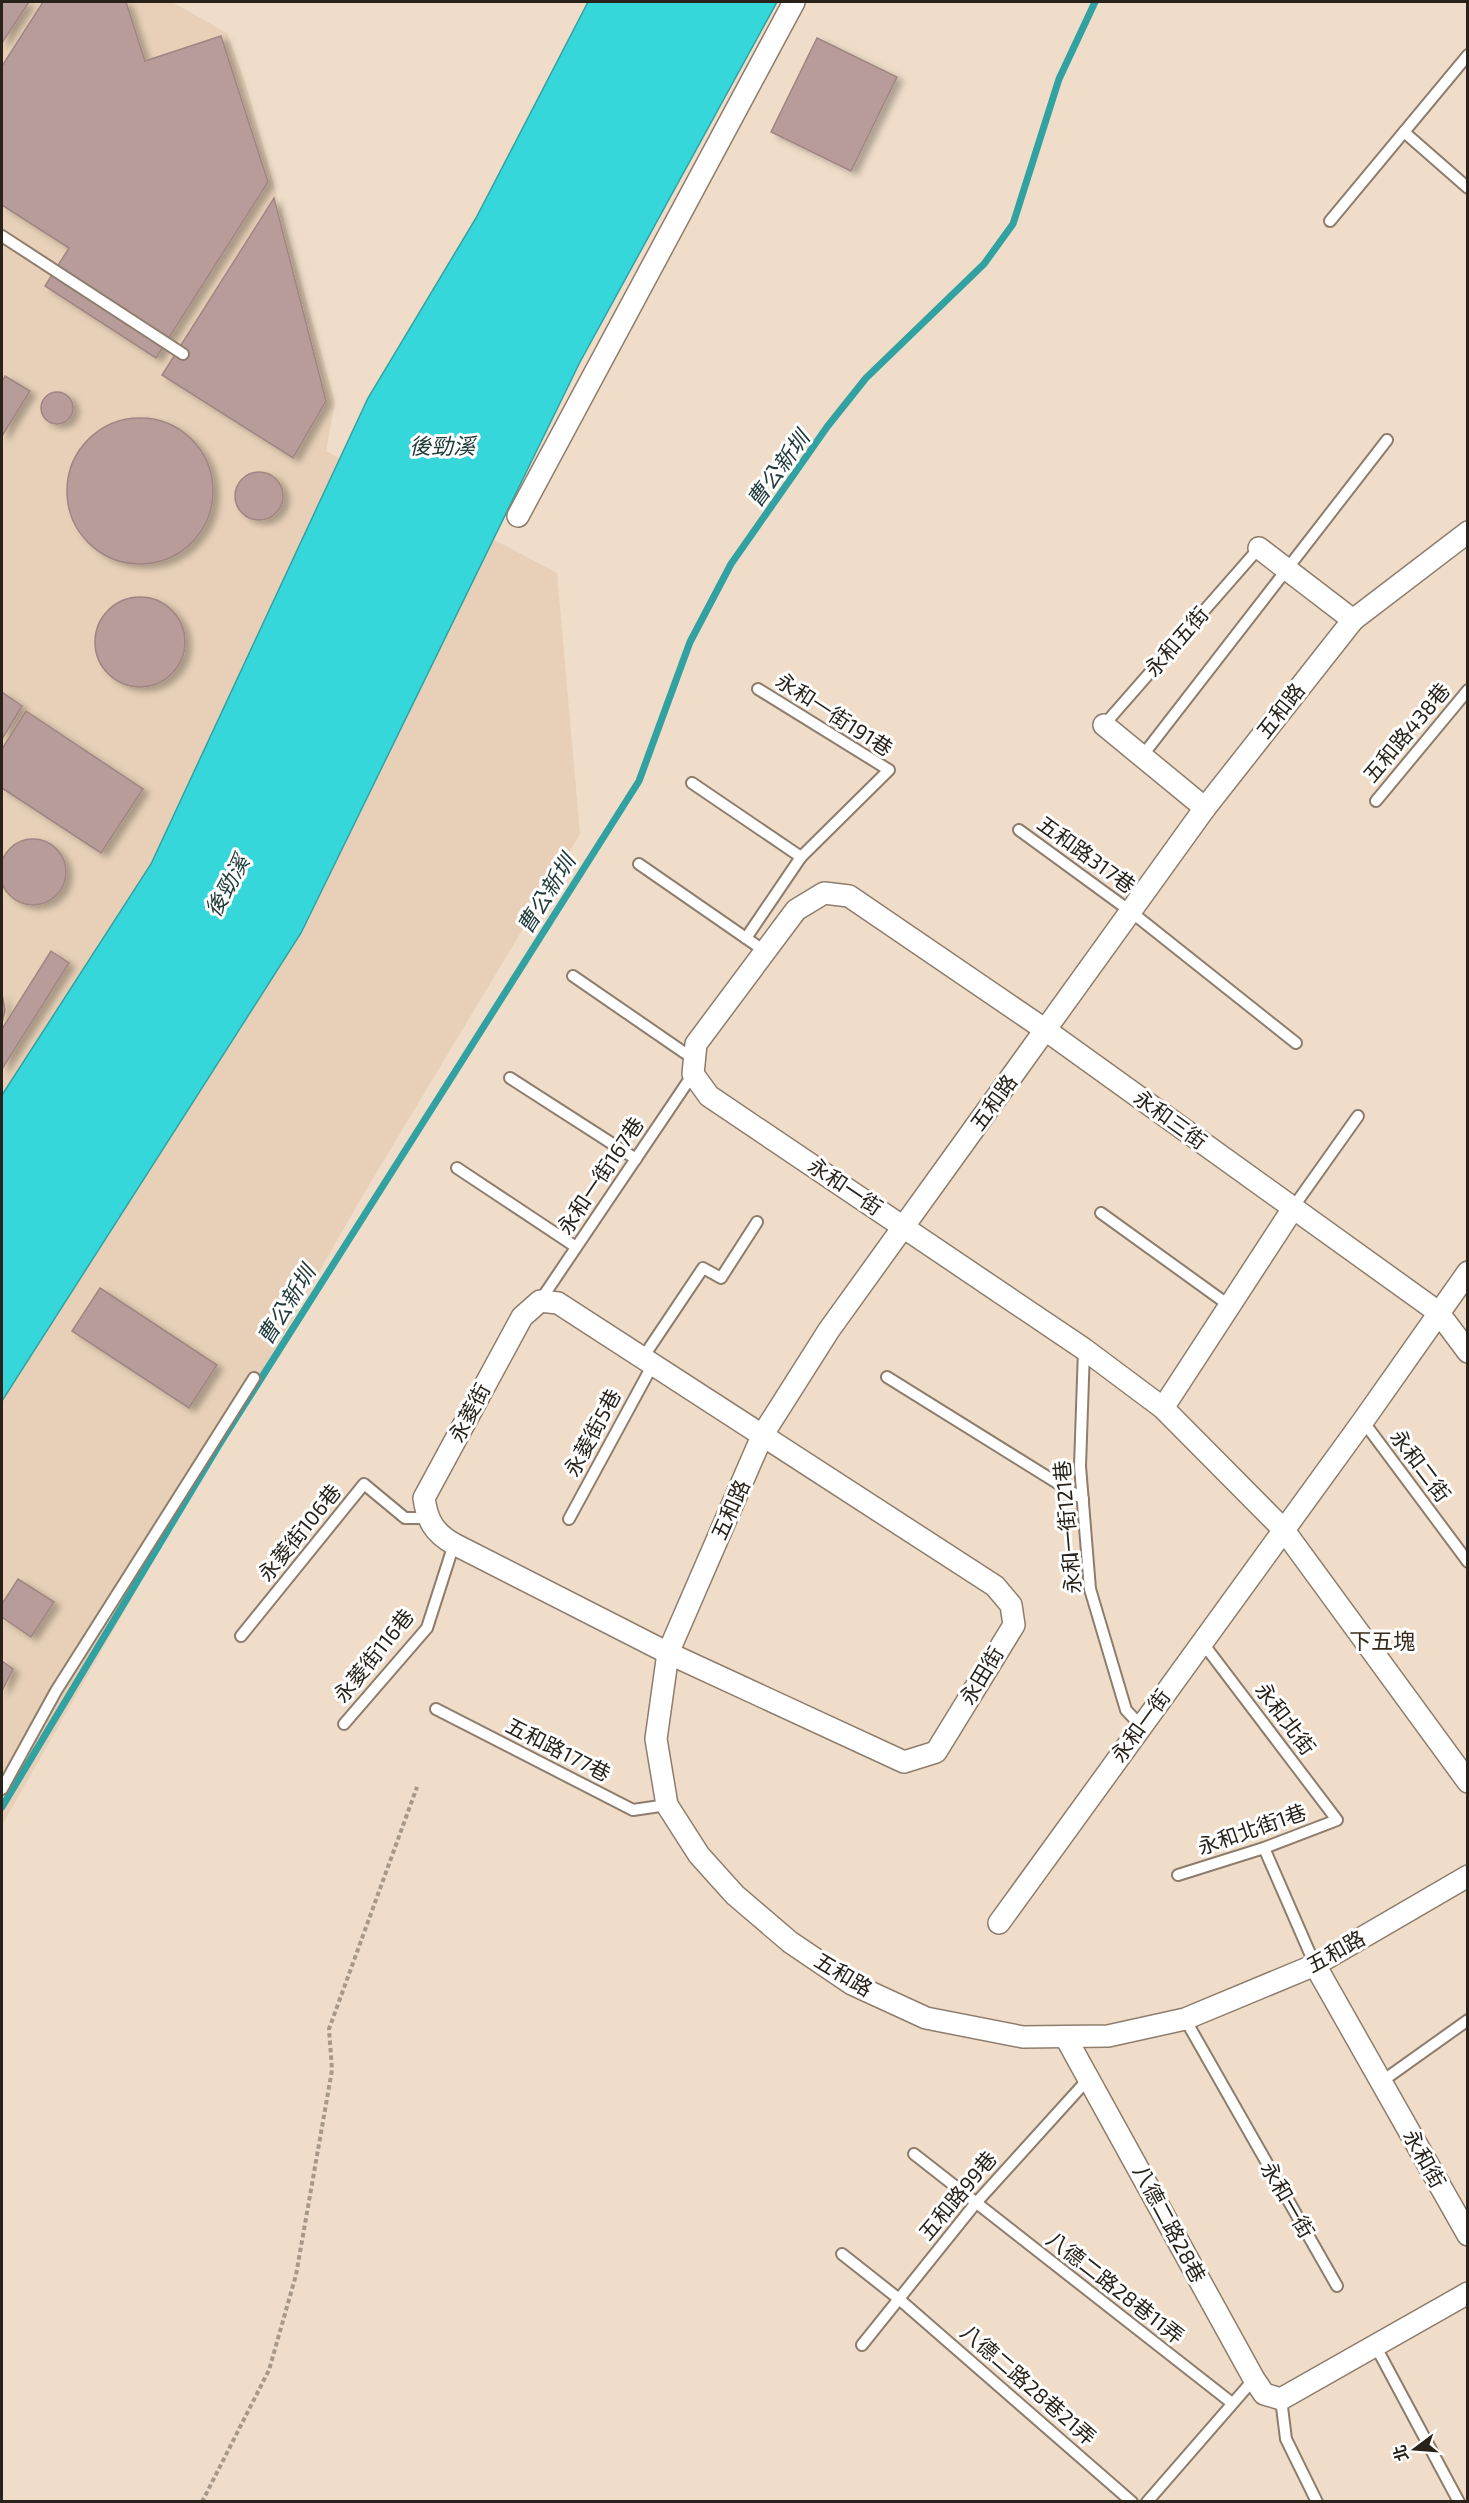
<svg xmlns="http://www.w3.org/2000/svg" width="1469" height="2503" font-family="'Exo 2','Noto Sans TC',sans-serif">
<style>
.built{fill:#e7d0b7}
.water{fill:#35d7db;stroke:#31a1a1;stroke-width:1.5}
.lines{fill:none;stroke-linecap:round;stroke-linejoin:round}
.stream{stroke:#31a1a1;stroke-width:7}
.building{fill:#b89c9a;stroke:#a08583;stroke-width:1.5;filter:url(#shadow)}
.lane-casing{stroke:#8e7d6c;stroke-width:14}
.street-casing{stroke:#8e7d6c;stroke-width:24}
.path{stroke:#a7998a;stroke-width:4;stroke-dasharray:4.5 3;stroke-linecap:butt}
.lane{stroke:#fff;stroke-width:10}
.street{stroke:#fff;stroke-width:21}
.labels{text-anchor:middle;stroke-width:6;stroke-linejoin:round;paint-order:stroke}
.street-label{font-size:21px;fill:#28221a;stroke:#fff}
.water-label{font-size:22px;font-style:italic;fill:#223c3c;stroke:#fff}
.neighbourhood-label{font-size:22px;fill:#382a1a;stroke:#fff}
</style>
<defs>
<filter id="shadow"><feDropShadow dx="6" dy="4" stdDeviation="3" flood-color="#0004"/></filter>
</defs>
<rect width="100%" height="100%" fill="#efddc9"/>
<polygon class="built" points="2,2 172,2 227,33 246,85 335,402 326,451 557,573 580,834 363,1195 2,1825"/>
<polygon class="water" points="588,2 777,2 580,362 301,933 2,1401 2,1095 151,864 368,398 476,218"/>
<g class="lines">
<polyline class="stream" points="2,1807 219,1445 639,781 690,642 731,564 827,427 866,378 984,264 1013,224 1059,79 1095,2"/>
</g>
<g class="building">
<polygon points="2,2 29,2 2,43"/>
<polygon points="43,2 126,2 145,61 221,36 268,182 156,358 45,286 69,248 2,205 2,66"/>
<polygon points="817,38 897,77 851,171 771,132"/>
<polygon points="274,198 326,401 293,458 162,375"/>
<polygon points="5,376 30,391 2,436 2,382"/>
<circle cx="57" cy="408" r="16"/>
<circle cx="140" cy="491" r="73"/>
<circle cx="259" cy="496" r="24"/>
<circle cx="140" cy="642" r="45"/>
<polygon points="2,692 22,706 2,739"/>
<polygon points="26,711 143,789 101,853 2,788 2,749"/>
<circle cx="33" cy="872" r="33"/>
<polygon points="51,951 69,963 2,1069 2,1029"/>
<polygon points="2,994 5,1010 2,1023"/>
<polygon points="100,1288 217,1365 189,1408 72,1331"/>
<polygon points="18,1579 54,1602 31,1637 2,1617 2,1604"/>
<polygon points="2,1661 13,1669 2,1691"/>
</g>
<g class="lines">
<defs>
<g id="lane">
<polyline points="1404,132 1468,188"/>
<polyline points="1330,221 1468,55"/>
<polyline points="2,236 183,354"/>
<polyline points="1104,725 1259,548"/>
<polyline points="1143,755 1387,440"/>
<polyline points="692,783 801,857"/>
<polyline points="1376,801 1468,690"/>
<polyline points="1019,830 1130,911 1296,1043"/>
<polyline points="639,864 766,952"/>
<polyline points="746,938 801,857 889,770 758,689"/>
<polyline points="573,976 695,1060"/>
<polyline points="510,1078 636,1159"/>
<polyline points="457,1168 576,1247"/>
<polyline points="1292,1209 1358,1116"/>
<polyline points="1101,1213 1230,1306"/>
<polyline points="540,1301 693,1074"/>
<polyline points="1084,1350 1080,1466 1090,1589 1126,1710 1141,1726"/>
<polyline points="642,1359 703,1268 721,1278 757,1222"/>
<polyline points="887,1377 1083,1499"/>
<polyline points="1363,1421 1468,1562"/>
<polyline points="569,1519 652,1366"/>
<polyline points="241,1636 364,1484 405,1518 427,1518"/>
<polyline points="436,1709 633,1810 667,1805"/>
<polyline points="344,1724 427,1628 454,1544"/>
<polyline points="2,1789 56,1691 254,1378"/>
<polyline points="1264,1848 1315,1965"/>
<polyline points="1178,1875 1264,1848 1337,1820 1202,1642"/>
<polyline points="1185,2019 1337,2286"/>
<polyline points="1381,2082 1468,2020"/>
<polyline points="914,2154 1232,2403"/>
<polyline points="842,2254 899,2299 1132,2502"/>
<polyline points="862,2345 975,2204 1090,2077"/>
<polyline points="1375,2345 1459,2502"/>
<polyline points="1281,2399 1286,2439 1317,2502"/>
<polyline points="1147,2502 1254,2379"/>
</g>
<g id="street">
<polyline points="518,516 794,2"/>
<polyline points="1468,532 1353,620 1205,808 829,1330 763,1434 668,1653 656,1739 667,1805 699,1855 735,1895 790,1942 852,1984 926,2018 1023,2037 1108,2036 1185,2019 1315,1965 1468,1876"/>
<polyline points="1259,548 1353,620"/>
<polyline points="1104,725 1205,808"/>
<path d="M540 1301 558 1303 995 1586 1011 1605 1014 1625 936 1752 904 1762 668 1653 454 1544C434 1533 427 1520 424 1498L522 1317Z"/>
<polyline points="1468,1352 1438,1312 1047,1031 849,896 824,893 796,910 696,1044 693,1074 709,1096 1084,1349 1163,1408 1283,1529 1468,1782"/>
<polyline points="1163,1408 1292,1210"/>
<polyline points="999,1923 1363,1421 1468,1272"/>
<polyline points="1315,1965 1468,2235"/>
<polyline points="1066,2038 1254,2379 1264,2394 1281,2399 1468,2293"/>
</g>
</defs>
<use href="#lane" class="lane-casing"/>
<use href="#street" class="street-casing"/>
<polyline class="path" points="202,2502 269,2370 296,2275 332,2070 329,2029 417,1787"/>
<use href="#lane" class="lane"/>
<use href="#street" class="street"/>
</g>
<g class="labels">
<g class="street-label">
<text transform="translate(1177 642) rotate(-49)" y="7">永和五街</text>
<text transform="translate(1281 711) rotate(-52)" y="7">五和路</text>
<text transform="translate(834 715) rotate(33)" y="7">永和一街191巷</text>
<text transform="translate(1407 733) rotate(-50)" y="7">五和路438巷</text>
<text transform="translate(1086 855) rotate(36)" y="7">五和路317巷</text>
<text transform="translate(994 1103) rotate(-54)" y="7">五和路</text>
<text transform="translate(1170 1120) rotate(36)" y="7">永和三街</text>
<text transform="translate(601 1176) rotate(-56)" y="7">永和一街167巷</text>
<text transform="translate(845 1187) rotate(34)" y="7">永和一街</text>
<text transform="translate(470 1413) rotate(-62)" y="7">永菱街</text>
<text transform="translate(593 1433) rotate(-62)" y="7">永菱街5巷</text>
<text transform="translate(1420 1466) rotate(53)" y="7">永和二街</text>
<text transform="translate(731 1510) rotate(-66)" y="7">五和路</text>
<text transform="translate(1068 1527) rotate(-95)" y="7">永和一街121巷</text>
<text transform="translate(300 1533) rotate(-51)" y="7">永菱街106巷</text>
<text transform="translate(374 1656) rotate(-51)" y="7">永菱街116巷</text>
<text transform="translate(982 1676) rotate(-59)" y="7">永田街</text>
<text transform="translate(1285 1719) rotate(53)" y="7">永和北街</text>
<text transform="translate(1141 1726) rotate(-54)" y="7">永和一街</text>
<text transform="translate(558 1750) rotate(27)" y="7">五和路177巷</text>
<text transform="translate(1252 1830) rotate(-19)" y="7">永和北街1巷</text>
<text transform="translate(1336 1952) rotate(-29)" y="7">五和路</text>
<text transform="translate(843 1975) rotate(31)" y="7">五和路</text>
<text transform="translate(1424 2159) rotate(61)" y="7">永和街</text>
<text transform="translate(958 2196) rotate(-50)" y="7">五和路99巷</text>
<text transform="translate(1287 2200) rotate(60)" y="7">永和一街</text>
<text transform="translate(1169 2224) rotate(62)" y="7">八德二路28巷</text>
<text transform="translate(1115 2288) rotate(38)" y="7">八德二路28巷11弄</text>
<text transform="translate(1028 2385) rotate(41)" y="7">八德二路28巷21弄</text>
</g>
<g class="water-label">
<text x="442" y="454">後勁溪</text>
<text transform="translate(778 469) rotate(-54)" y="8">曹公新圳</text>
<text transform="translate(227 886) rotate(-61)" y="8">後勁溪</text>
<text transform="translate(546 894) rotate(-58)" y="8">曹公新圳</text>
<text transform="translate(286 1305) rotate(-58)" y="8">曹公新圳</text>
</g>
<g class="neighbourhood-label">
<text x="1382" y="1649">下五塊</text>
</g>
</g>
<rect width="1469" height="2503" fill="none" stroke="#28221a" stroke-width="6"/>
<g transform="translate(1415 2449) rotate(254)" stroke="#ffffff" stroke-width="4.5" paint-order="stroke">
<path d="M0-4.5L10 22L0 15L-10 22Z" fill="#28221a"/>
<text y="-9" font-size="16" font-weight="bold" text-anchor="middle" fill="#28221a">北</text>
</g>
</svg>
